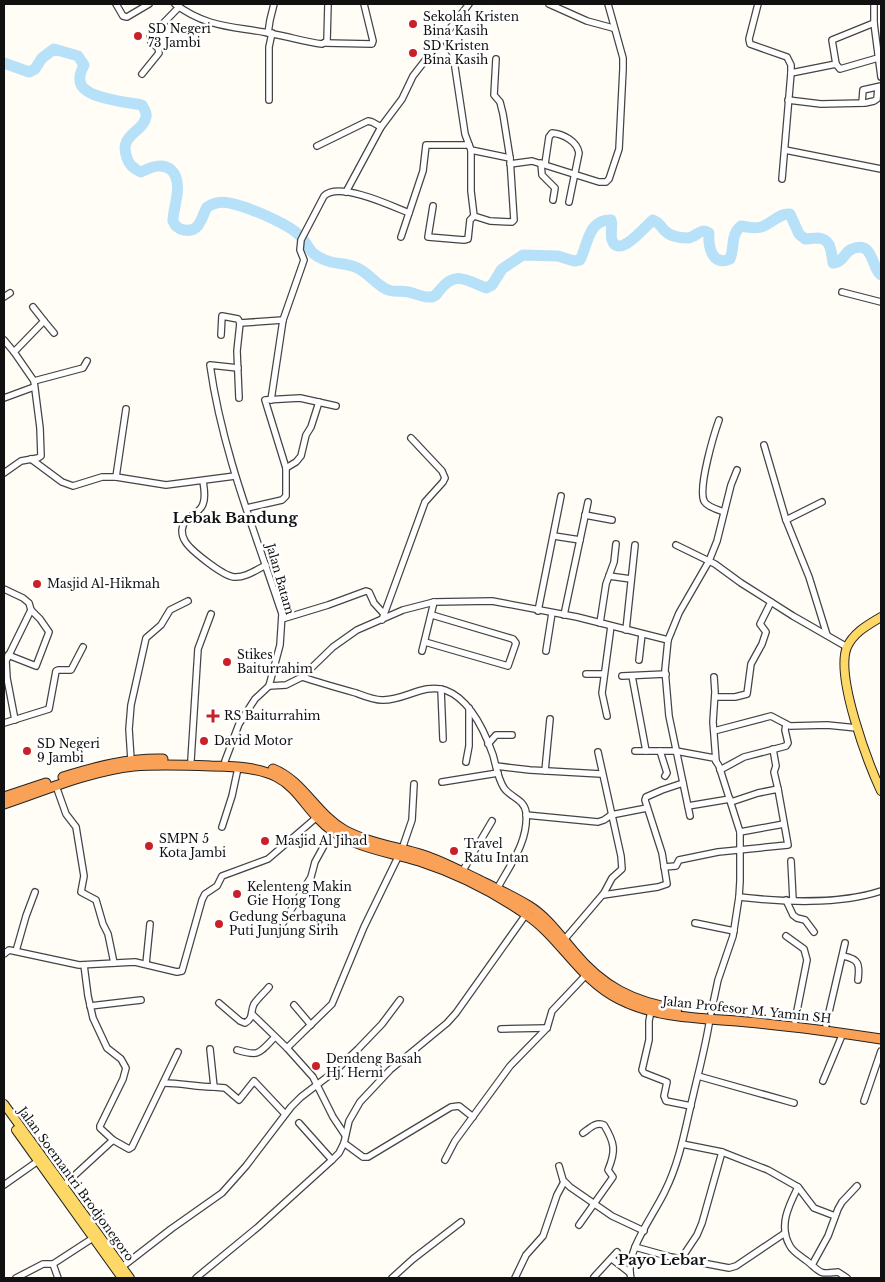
<svg xmlns="http://www.w3.org/2000/svg" width="885" height="1282" font-family="'Libre Baskerville',serif">
<style>
.lines{fill:none;stroke-linecap:round;stroke-linejoin:round}
.river{stroke:#b7e1f9;stroke-width:11}
.minor-casing{stroke:#444;stroke-width:8}
.major-casing{stroke:#222;stroke-width:10}
.highway-casing{stroke:#222;stroke-width:11}
.minor{stroke:#fff;stroke-width:5.5}
.major{stroke:#fdd866;stroke-width:8}
.highway{stroke:#faa158;stroke-width:9}
.poi-dot{fill:#c9212a;stroke:#fff;stroke-width:2}
.labels{text-anchor:middle;stroke-width:5;stroke-linejoin:round;paint-order:stroke}
.poi-label{font-size:12px;fill:#111;stroke:#fff;text-anchor:start}
.street-label{font-size:12px;fill:#111;stroke:#fff}
.quarter-label{font-size:15px;font-weight:bold;fill:#111;stroke:#fff}
</style>
<rect width="100%" height="100%" fill="#fffdf5"/>
<g class="lines">
<path class="river" d="M4 63 29 72 35 69 42 58 54 49 78 56 84 65C82 69 79 76 80 80 80 99 129 102 142 105 144 109 147 112 146 117 143 133 118 134 127 158 129 165 134 169 141 172 169 157 182 172 176 201 175 208 173 214 173 221 175 226 178 229 184 230 200 233 201 218 207 207 214 203 220 201 229 203 246 206 290 224 301 237 311 248 308 253 325 260 334 264 345 263 355 267 367 271 374 283 386 289 393 293 401 290 408 292 415 293 423 298 430 297 435 297 437 294 439 291 455 270 466 280 486 288L492 285 502 269 523 255 558 256 574 261 580 260C588 245 588 219 611 220 613 226 610 234 612 240 619 260 646 225 653 220 660 223 660 226 665 231 670 236 680 238 688 238 697 237 700 227 709 233 708 246 712 267 730 259 735 247 730 235 741 226 748 227 754 229 761 227 772 224 778 213 790 214L799 234 805 239C809 239 814 238 818 238 832 239 831 253 833 263 843 263 844 252 852 249 874 240 871 268 881 275"/>
<defs>
<g id="minor">
<polyline points="116,4 123,16 127,17 149,4"/>
<path d="M175 4C208 29 236 26 273 34 290 37 306 42 322 44L327 41 328 4"/>
<polyline points="549,4 587,21 613,28"/>
<polyline points="758,4 749,39 750,44 787,57 791,65 791,73 782,179"/>
<polyline points="874,4 874,23 881,77"/>
<polyline points="268,33 270,20 274,4"/>
<polyline points="443,36 453,54 465,134 471,150 471,191 474,216 490,221 512,222 514,220 510,158 503,114 500,102 494,95 496,59"/>
<polyline points="325,43 372,44 373,41 364,4"/>
<polyline points="836,64 832,40 874,23"/>
<polyline points="791,73 836,64 840,69 878,58"/>
<polyline points="142,74 159,53 158,48 151,42 150,37 179,7"/>
<polyline points="269,100 269,47 272,33"/>
<polyline points="788,100 821,104 865,103 874,101 877,99 878,87"/>
<polyline points="862,103 863,90 881,86"/>
<polyline points="317,146 368,121 372,122 381,127"/>
<polyline points="471,150 510,158"/>
<polyline points="785,150 881,169"/>
<polyline points="541,163 542,175 555,188 553,200"/>
<polyline points="510,164 532,161 599,182 606,182 609,179 619,149 623,69 623,58 608,4"/>
<path d="M545 164 549 137 552 133C563 134 577 141 579 153L569 202"/>
<polyline points="346,192 381,127 402,99 413,76 469,4"/>
<polyline points="433,206 428,237 464,240 468,239 470,220 474,216"/>
<polyline points="401,237 423,171 426,145 469,145"/>
<polyline points="842,292 881,302"/>
<polyline points="4,297 10,293"/>
<polyline points="44,321 54,333"/>
<polyline points="240,323 283,320"/>
<polyline points="221,335 222,316 238,319 240,323 237,351 239,398"/>
<polyline points="4,340 14,352"/>
<polyline points="34,381 83,368 87,361"/>
<polyline points="4,398 34,387"/>
<path d="M271 400 283 320 304 260 300 250 301 240 324 196C339 181 392 206 409 213"/>
<path d="M719 420C714 434 698 487 704 501 707 507 719 510 724 512"/>
<polyline points="764,445 786,520 809,577 827,635"/>
<polyline points="31,459 62,482 73,486 102,477 116,477 166,485 235,476"/>
<polyline points="286,468 296,462 301,456 306,435 311,427 319,402"/>
<polyline points="4,473 21,461 38,458 41,456 40,428 34,381 14,352 44,321 33,307"/>
<polyline points="116,477 126,409"/>
<path d="M203 481C204 488 206 497 203 504 200 515 184 514 182 530 182 533 183 538 185 541 190 550 223 576 234 577 245 578 256 570 266 565"/>
<polyline points="247,508 282,500 286,496 286,468 265,400 300,398 336,406"/>
<polyline points="585,515 612,520"/>
<polyline points="786,520 822,502"/>
<polyline points="554,536 580,540"/>
<polyline points="676,545 715,564 741,583 793,616 847,647"/>
<polyline points="609,576 631,579"/>
<polyline points="4,589 23,598 29,603 31,610 40,619 49,632 36,666 8,655"/>
<polyline points="538,611 561,496"/>
<polyline points="564,615 588,502"/>
<polyline points="282,619 328,605 366,591 369,592 374,603 384,614"/>
<polyline points="382,620 425,502 443,482 445,478 442,471 411,438"/>
<polyline points="600,623 606,584 614,562 616,544"/>
<polyline points="626,630 635,545"/>
<polyline points="668,640 679,613 709,561 717,541 731,485 737,470"/>
<polyline points="425,642 508,666 516,643 513,639 432,615"/>
<polyline points="422,651 434,602"/>
<polyline points="546,651 552,613"/>
<polyline points="639,660 642,634"/>
<polyline points="586,674 604,674"/>
<polyline points="622,676 666,674"/>
<polyline points="632,676 646,751"/>
<path d="M302 677C320 683 338 688 356 693 364 696 374 700 382 700 404 701 423 683 445 690 470 699 485 732 493 755 496 766 498 779 504 788 510 797 524 799 526 812 529 841 510 865 497 889"/>
<polyline points="714,677 715,692 713,722 716,761"/>
<polyline points="269,686 286,685 302,677 333,647 357,630 403,610 434,602 492,601 577,617 668,640 665,670 669,716 690,816"/>
<polyline points="441,689 443,739"/>
<polyline points="715,697 735,697 747,694 751,664 762,644 766,632 760,624 771,602"/>
<polyline points="607,716 602,693 611,626"/>
<polyline points="15,720 7,678 6,661 31,610"/>
<polyline points="4,723 49,709 56,671 58,670 71,670 83,647"/>
<polyline points="714,731 771,716 790,726 827,725 857,728"/>
<polyline points="488,744 496,735 512,735"/>
<polyline points="773,749 776,766 774,772 778,789"/>
<polyline points="635,751 676,751 714,758 719,766 740,832 740,881 739,897 733,936 718,980 711,1013"/>
<polyline points="660,751 667,773 665,776"/>
<polyline points="131,760 129,729 131,705 146,638 161,625 170,610 188,601"/>
<polyline points="191,760 198,649 211,614"/>
<path d="M225 761 239 724 255 699 269 686 280 645 282 614C255 532 222 451 210 365L238 368"/>
<polyline points="466,762 469,746 469,708"/>
<polyline points="496,766 530,770 601,774"/>
<polyline points="720,770 744,757 786,746 788,743 785,730 786,725"/>
<polyline points="545,771 550,719"/>
<polyline points="442,782 498,773"/>
<polyline points="56,786 66,814 76,827 84,876 81,892 96,900 103,924 108,934 114,963"/>
<polyline points="688,806 730,799"/>
<polyline points="526,815 598,822 604,820 611,815 647,808"/>
<polyline points="222,827 232,796 238,768"/>
<polyline points="740,832 784,824"/>
<polyline points="402,849 412,820 414,784"/>
<polyline points="791,861 793,900"/>
<polyline points="664,867 676,866 679,860 718,852 788,845 778,789 758,793 731,802"/>
<polyline points="462,872 492,821"/>
<polyline points="603,895 658,887 667,884 662,853 645,800 646,797 662,790 683,783"/>
<path d="M739 897C784 902 838 905 881 891"/>
<polyline points="786,900 793,915 797,918 805,920 814,932"/>
<polyline points="695,923 734,931"/>
<polyline points="277,933 311,877 315,862 332,831"/>
<polyline points="786,936 804,949 807,960 795,1021"/>
<polyline points="564,940 604,893 612,878 622,869 621,856 598,752"/>
<polyline points="16,951 26,916 35,892"/>
<polyline points="4,954 9,950 79,965 135,962 177,972 182,971 202,900 205,894 217,886 222,876 268,859 317,817"/>
<path d="M843 956C859 959 860 964 858 980"/>
<polyline points="146,964 150,924"/>
<path d="M219 1003 240 1021 245 1023C254 1018 250 1012 254 1004 258 998 265 992 269 987"/>
<polyline points="294,1005 311,1025"/>
<polyline points="90,1006 141,1000"/>
<polyline points="651,1011 649,1021 649,1040 642,1070 644,1073 667,1082 664,1096 666,1101 691,1106"/>
<polyline points="253,1015 287,1048 313,1077 333,1117 345,1135"/>
<polyline points="826,1025 845,943"/>
<polyline points="501,1029 547,1028"/>
<polyline points="287,1048 332,1004 364,927 399,855"/>
<polyline points="210,1049 214,1087 225,1088 239,1100 254,1081 285,1114"/>
<path d="M237 1050C260 1057 259 1053 275 1037"/>
<polyline points="698,1076 794,1103"/>
<polyline points="823,1081 843,1033"/>
<path d="M164 1083C181 1083 197 1087 214 1087"/>
<polyline points="864,1101 881,1051"/>
<polyline points="299,1123 332,1160"/>
<polyline points="113,1140 129,1149 132,1147 178,1052"/>
<polyline points="344,1143 363,1157 368,1157 451,1107 459,1106 473,1117"/>
<polyline points="682,1144 722,1152 768,1170 798,1187 814,1208 835,1216"/>
<polyline points="445,1160 455,1141 510,1066 547,1028 552,1011 586,975"/>
<polyline points="559,1166 563,1180 570,1187 612,1216 644,1231"/>
<polyline points="4,1185 38,1161"/>
<polyline points="63,1186 113,1140 100,1128 100,1126 123,1079 126,1068 121,1059 107,1048 93,1018 88,996 84,965"/>
<path d="M798 1187C789 1205 778 1226 790 1246 793 1252 802 1257 807 1261 823 1274 818 1274 838 1272L847 1278"/>
<path d="M579 1225 613 1177 608 1170C616 1151 615 1143 604 1125 596 1121 589 1129 583 1133"/>
<polyline points="635,1247 671,1257 729,1268 736,1266 785,1233"/>
<polyline points="612,1259 630,1273"/>
<polyline points="681,1259 697,1235 702,1223 722,1152"/>
<polyline points="53,1264 58,1278"/>
<polyline points="812,1265 828,1236 838,1209 842,1202 857,1186"/>
<polyline points="122,1267 171,1229 222,1193 246,1166 291,1107 301,1097 335,1071 358,1049 382,1024 400,1000"/>
<polyline points="594,1277 617,1252"/>
<polyline points="16,1278 43,1264 53,1264 93,1238"/>
<polyline points="196,1278 258,1227 332,1160 339,1153 344,1143 349,1121 360,1102 390,1070 447,1023 456,1013 527,913"/>
<polyline points="392,1278 413,1259 461,1222"/>
<polyline points="515,1278 526,1255 543,1236 557,1195 564,1182"/>
<path d="M631 1278C624 1252 654 1215 665 1191 680 1161 685 1129 693 1096 699 1070 706 1045 710 1018"/>
</g>
<g id="major">
<path d="M881 617C868 625 854 632 847 647 835 676 868 763 881 791"/>
<polyline points="4,1104 130,1278"/>
<polyline points="16,1130 122,1278"/>
</g>
<g id="highway">
<path d="M273 769C303 781 316 814 344 830 368 843 397 847 423 855 442 861 460 871 479 880 495 888 513 896 529 906 547 917 560 936 574 952 603 987 633 1002 677 1009"/>
<path d="M63 777C96 767 128 758 163 759"/>
<polyline points="4,797 46,783"/>
<path d="M4 804C46 790 89 771 134 766 159 764 185 765 211 766 232 766 258 767 277 777 295 786 305 805 318 818 328 829 340 837 354 842 375 851 397 854 419 861 456 873 494 892 527 915 561 938 580 980 619 999 658 1019 704 1018 747 1022 792 1026 836 1032 881 1039"/>
</g>
</defs>
<use href="#minor" class="minor-casing"/>
<use href="#major" class="major-casing"/>
<use href="#highway" class="highway-casing"/>
<use href="#minor" class="minor"/>
<use href="#major" class="major"/>
<use href="#highway" class="highway"/>
</g>
<g class="poi-dot">
<circle cx="413" cy="24" r="5"/>
<circle cx="138" cy="36" r="5"/>
<circle cx="413" cy="53" r="5"/>
<circle cx="37" cy="584" r="5"/>
<circle cx="227" cy="662" r="5"/>
<path d="M210.5 708.5h5v5h5v5h-5v5h-5v-5h-5v-5h5z"/>
<circle cx="204" cy="741" r="5"/>
<circle cx="27" cy="751" r="5"/>
<circle cx="265" cy="841" r="5"/>
<circle cx="149" cy="846" r="5"/>
<circle cx="454" cy="851" r="5"/>
<circle cx="237" cy="894" r="5"/>
<circle cx="219" cy="924" r="5"/>
<circle cx="316" cy="1066" r="5"/>
</g>
<g class="labels">
<g class="poi-label">
<text x="423" y="21">Sekolah Kristen<tspan x="423" dy="14">Bina Kasih</tspan></text>
<text x="148" y="33">SD Negeri<tspan x="148" dy="14">73 Jambi</tspan></text>
<text x="423" y="50">SD Kristen<tspan x="423" dy="14">Bina Kasih</tspan></text>
<text x="47" y="588">Masjid Al-Hikmah</text>
<text x="237" y="659">Stikes<tspan x="237" dy="14">Baiturrahim</tspan></text>
<text x="224" y="720">RS Baiturrahim</text>
<text x="214" y="745">David Motor</text>
<text x="37" y="748">SD Negeri<tspan x="37" dy="14">9 Jambi</tspan></text>
<text x="159" y="843">SMPN 5<tspan x="159" dy="14">Kota Jambi</tspan></text>
<text x="275" y="845">Masjid Al Jihad</text>
<text x="464" y="848">Travel<tspan x="464" dy="14">Ratu Intan</tspan></text>
<text x="247" y="891">Kelenteng Makin<tspan x="247" dy="14">Gie Hong Tong</tspan></text>
<text x="229" y="921">Gedung Serbaguna<tspan x="229" dy="14">Puti Junjung Sirih</tspan></text>
<text x="326" y="1063">Dendeng Basah<tspan x="326" dy="14">Hj. Herni</tspan></text>
</g>
<g class="street-label">
<text transform="translate(280 579) rotate(74)" y="4">Jalan Batam</text>
<text transform="translate(747 1010) rotate(6)" y="4">Jalan Profesor M. Yamin SH</text>
<text transform="translate(76 1184) rotate(54)" y="4">Jalan Soemantri Brodjonegoro</text>
</g>
<g class="quarter-label">
<text x="235" y="523">Lebak Bandung</text>
<text x="662" y="1265">Payo Lebar</text>
</g>
</g>
<rect width="885" height="1282" fill="none" stroke="#111111" stroke-width="10"/>
</svg>
